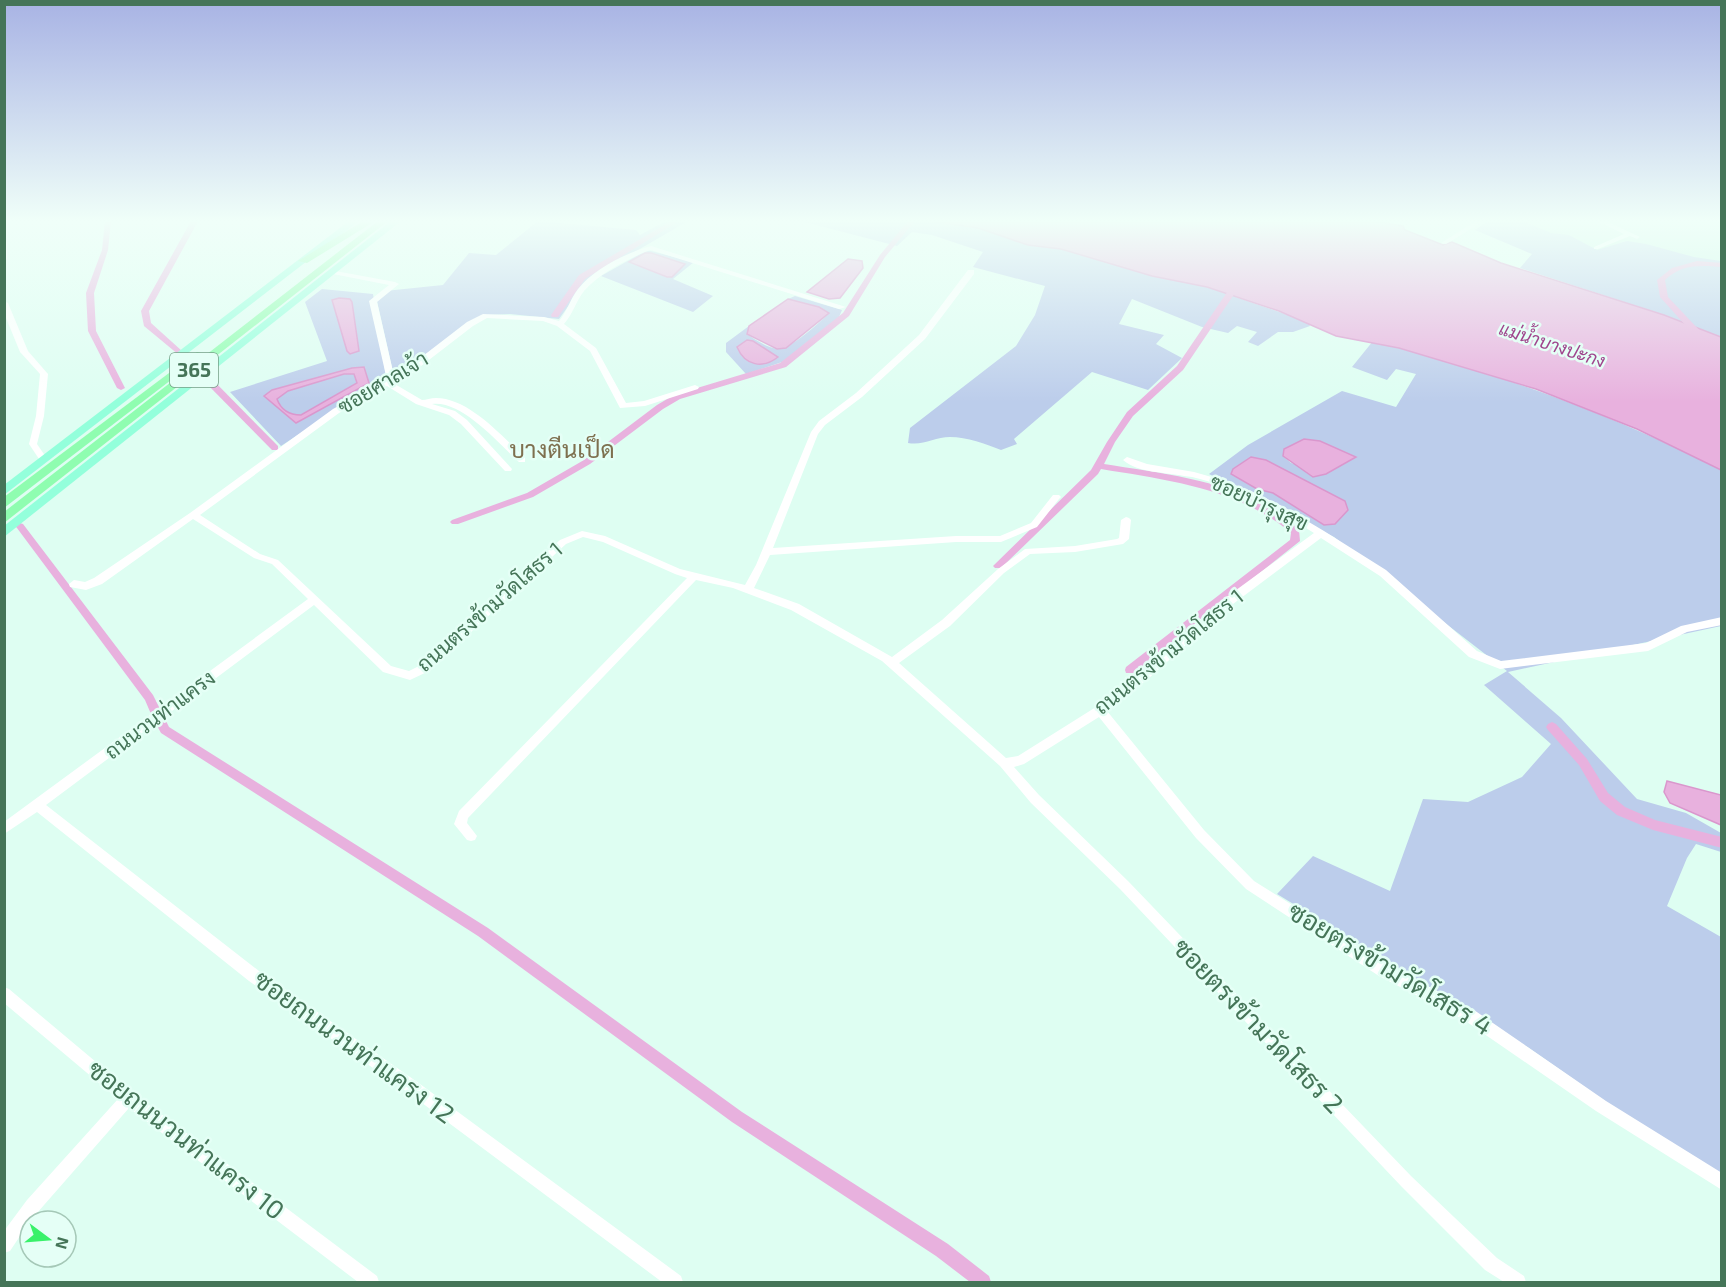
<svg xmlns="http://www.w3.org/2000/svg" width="1726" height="1287" font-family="'Exo 2',Sarabun,sans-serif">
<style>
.residential{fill:#ccf6e4}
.green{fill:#bccdeb;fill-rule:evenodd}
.water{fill:#e8b1de;stroke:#da97cd;stroke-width:1.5;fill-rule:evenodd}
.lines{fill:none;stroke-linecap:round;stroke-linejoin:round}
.canal{fill:#e8b1de;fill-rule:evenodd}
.minor{fill:#fff;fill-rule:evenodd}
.major{fill:#93ffdb;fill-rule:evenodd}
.highway{fill:#8ffdb0;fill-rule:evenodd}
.labels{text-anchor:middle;stroke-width:5;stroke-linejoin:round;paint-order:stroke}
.far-water-label{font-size:18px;font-style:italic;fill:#9f458d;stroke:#e5fff6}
.shield{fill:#e5fff6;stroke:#759e87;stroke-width:1.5}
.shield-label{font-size:20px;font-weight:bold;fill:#457558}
.street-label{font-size:21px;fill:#457558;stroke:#e5fff6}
.quarter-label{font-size:24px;fill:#7e704f;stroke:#e5fff6}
.near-street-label{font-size:26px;fill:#457558;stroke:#e5fff6}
</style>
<rect width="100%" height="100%" fill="#defef2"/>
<polygon class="residential" points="1522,221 1721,221 1721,269 1617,264 1519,224"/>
<g class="green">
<polygon points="538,221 636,230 640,235 666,221 688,221 588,279 559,319 510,314 483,315 394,376 377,301 385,291 443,285 469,253 496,255"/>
<path d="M801 221H931L978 228 1028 245 1061 249 1152 276 1207 287 1308 322 1310 326 1293 332H1278L1258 346 1248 342 1257 332 1237 326 1228 333 1202 327 1132 299 1119 324 1164 335 1156 344 1182 358 1148 390 1092 372 1014 439 1017 444 1001 450C986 444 967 437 950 437 935 437 923 446 908 443L910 428 1016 346 1035 315 1045 286 973 267 983 252 932 235 912 232 897 246Z"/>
<polygon points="1488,221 1522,221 1551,233 1569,235 1597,250 1627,241 1646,244 1694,257 1721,261 1721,337 1664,315 1520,268 1532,254 1475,230"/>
<polygon points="647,250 694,262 673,279 713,296 693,312 601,276"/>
<polygon points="322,289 373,294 386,377 281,446 230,392 327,361 305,302"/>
<path d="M795 296 842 310 839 317 788 360 746 374 726 352V343L749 326 747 334C756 340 767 348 778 349 789 350 821 322 829 313L819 307 788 299Z"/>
<path d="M1373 341C1493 371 1610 413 1721 470V626L1508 672 1561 718 1637 799 1686 813 1721 833V852L1696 844 1687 858 1667 906 1721 937V1178L1712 1176 1529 1048 1277 894 1313 856 1390 891 1423 799 1468 802 1522 777 1551 744 1484 685 1507 671 1334 537 1209 474 1248 445 1342 391 1396 407 1416 374 1396 369 1387 380 1352 367ZM1304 440 1319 441 1355 457 1326 474 1291 463 1283 456 1284 449ZM1257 489 1348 510 1324 525 1273 493Z"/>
</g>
<g class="water">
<polygon points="931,221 1372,221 1403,226 1405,230 1443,245 1452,242 1501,263 1664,315 1721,337 1721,470 1637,429 1536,389 1399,348 1336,336 1279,311 1207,287 1152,276 1061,249 1028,245 978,228"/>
<polygon points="645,253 651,253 685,264 672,277 667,277 629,262"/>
<polygon points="848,259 862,261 863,268 840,298 829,299 807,292"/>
<polygon points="339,298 350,299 352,302 359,351 350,354 347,351 332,300"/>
<polygon points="788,299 819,307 829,313 786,348 777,349 747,334 749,326"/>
<path d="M747 340 753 341 778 357C763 369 745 366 737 347Z"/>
<path d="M364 367 369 383 296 423 264 396 272 390 352 368ZM344 374H354L357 383 301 415C289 415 281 410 277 399L288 391Z"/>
<polygon points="1304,439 1320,441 1356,457 1326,474 1313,477 1283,456 1284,449"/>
<polygon points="1251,457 1266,460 1345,501 1348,510 1335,524 1324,525 1273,493 1257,489 1231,474 1233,469"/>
<polygon points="1667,781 1721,795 1721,825 1670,803 1664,792"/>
</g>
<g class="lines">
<g class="canal">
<polygon points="105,221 111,221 108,250 94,293 96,331 125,388 121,390 117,388 88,331 86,293 102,250"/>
<polygon points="191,221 198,221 149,311 151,323 182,351 183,353 179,355 144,326 141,311"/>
<polygon points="671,221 679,221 585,279 558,317 552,317 551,315 579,275"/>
<polygon points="908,221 915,221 885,257 849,316 786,367 680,399 663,409 590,464 533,497 458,524 452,524 450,522 452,520 527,493 584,460 657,405 674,395 780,363 843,313 880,255"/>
<path d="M1697 261 1722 263V267C1700 265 1681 264 1665 280L1668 297 1702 333 1703 335 1699 337H1696L1660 297 1657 280 1672 268Z"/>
<path d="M1234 282 1241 284 1183 370 1133 416 1115 442 1104 464C1160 473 1234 481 1282 515 1288 519 1293 525 1299 530L1300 541 1134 673H1126L1125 670 1126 667 1290 540 1291 533C1238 488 1167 480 1101 469L1098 474 1001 568H995L993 566 1091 470 1107 442 1127 412 1177 366Z"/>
<polygon points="204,377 210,377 278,446 278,450 272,450 204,381"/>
<polygon points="20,523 23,524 153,695 161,711 159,714 155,716 151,714 145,700 17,528 15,526"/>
<polygon points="161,717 165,719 169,727 488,928 742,1112 948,1244 989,1276 991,1282 970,1282 936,1256 732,1122 478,936 161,733 155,722 157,719"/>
<polygon points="1552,722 1556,724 1587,759 1608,793 1625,807 1655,820 1722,837 1722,848 1653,830 1617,815 1600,801 1579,765 1548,730 1546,727 1548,724"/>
</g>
<g class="minor">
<polygon points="1476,221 1484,221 1446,244 1441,243"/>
<polygon points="1597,221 1606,221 1640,237 1637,239 1630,236 1598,249 1594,249 1594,247 1624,234"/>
<polygon points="4,240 7,242 7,259 4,261"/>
<path d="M651 246 846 307 839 309 651 250 645 252C624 261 600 273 584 291 576 301 573 314 564 324L596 348 626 403 644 401 695 385 699 387 698 389 645 406 620 408 590 351 557 326 543 321 487 318 473 326 412 373 393 383 422 400C426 400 431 398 436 398 469 398 503 437 525 458V462H519C498 443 462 400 432 404L455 411 467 420 512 469 511 471H505L461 424 449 415 416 404 387 386 339 413 200 515 260 554 278 560 391 666 409 671 421 665 560 540 582 531 605 536 680 569 745 585 756 565 811 432 819 421 856 393 919 335 968 270H974V274L925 339 862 397 825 425 818 434 773 548 956 536H1000L1031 523 1053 495H1059L1061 497 1059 499 1037 527 1001 542H956L770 555 754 588 799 604 892 657 942 620 998 569 1025 549 1075 546 1117 539 1119 538 1121 520 1126 517 1129 518 1131 520 1129 539 1123 544 1075 552 1030 554 1004 573 950 626 899 663 1006 758 1018 756 1096 707 1141 672 1217 604 1314 533C1283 514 1250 495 1216 484 1205 480 1195 477 1184 476 1165 472 1138 473 1123 460L1127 457 1147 464 1194 472 1222 480 1253 492 1282 506 1324 531 1386 570 1477 651 1501 661 1646 643 1681 626 1722 617V625L1687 632 1648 651 1500 669 1469 657 1380 576 1321 538 1225 610 1149 678 1107 711 1204 830 1254 881 1389 966 1474 1010 1606 1101 1722 1173V1190L1596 1111 1464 1020 1379 976 1246 889 1196 838 1099 717 1024 764 1014 767 1039 795 1128 881 1411 1176 1497 1258 1524 1276 1526 1282H1504L1485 1270 1401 1186 1120 889 1031 803 1000 766 882 661 791 610 733 588 696 580 468 818 467 823 477 836 475 840 471 841 467 840 454 824 459 811 687 578 675 574 603 542 583 537 566 544 429 671 410 680 383 672 314 605 46 805 259 971 420 1084 681 1276 683 1282H662L410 1094 249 981 37 812 4 834V822L308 599 272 564 254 558 193 519 102 584 86 590 70 587 69 584 74 580 85 582 94 578 190 513 333 409 387 380 369 301 389 285 333 274 329 272 330 270 395 282 399 284 377 302 394 376 406 369 467 322 483 314 544 317 559 321C567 312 570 299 578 289 595 268 626 253 651 246Z"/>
<polygon points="4,301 8,303 28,351 48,374 44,416 37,444 48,460 44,463 41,462 29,444 36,416 40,374 20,352 4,313"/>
<polygon points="4,987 9,989 133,1093 377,1276 379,1282 358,1282 129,1108 30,1221 10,1251 4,1253 4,1231 27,1200 118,1099 4,1003"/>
</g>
<g class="major">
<polygon points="349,221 359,221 4,495 4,485"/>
<polygon points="391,221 401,221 4,537 4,526"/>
</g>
<g class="highway">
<polygon points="363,221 372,223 307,263 298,261"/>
<polygon points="378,221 388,221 4,523 4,512"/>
<polygon points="197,352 201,353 201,357 4,508 4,497"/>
</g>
</g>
<linearGradient id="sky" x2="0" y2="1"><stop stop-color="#a8b3e4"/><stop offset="0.55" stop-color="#f0fff9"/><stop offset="1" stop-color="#f0fff9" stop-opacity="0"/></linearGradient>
<rect width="1726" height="402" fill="url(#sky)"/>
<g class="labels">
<g class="far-water-label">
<text transform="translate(1552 345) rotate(18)" y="6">แม่น้ำบางปะกง</text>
</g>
<rect class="shield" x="170" y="353" width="48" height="34" rx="4.5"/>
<g class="shield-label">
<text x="194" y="377">365</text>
</g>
<g class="street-label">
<text transform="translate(383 383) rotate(-31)" y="7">ซอยศาลเจ้า</text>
<text transform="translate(1259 503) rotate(25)" y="7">ซอยบำรุงสุข</text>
<text transform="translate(490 607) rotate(-41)" y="7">ถนนตรงข้ามวัดโสธร 1</text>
<text transform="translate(1169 652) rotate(-39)" y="7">ถนนตรงข้ามวัดโสธร 1</text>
<text transform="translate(160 715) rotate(-37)" y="7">ถนนวนท่าแครง</text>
</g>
<g class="quarter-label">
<text x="562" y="458">บางตีนเป็ด</text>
</g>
<g class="near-street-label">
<text transform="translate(1390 969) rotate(31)" y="9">ซอยตรงข้ามวัดโสธร 4</text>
<text transform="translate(1258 1026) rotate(46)" y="9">ซอยตรงข้ามวัดโสธร 2</text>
<text transform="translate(354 1047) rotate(36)" y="9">ซอยถนนวนท่าแครง 12</text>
<text transform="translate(186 1140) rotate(38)" y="9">ซอยถนนวนท่าแครง 10</text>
</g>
</g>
<rect width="1726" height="1287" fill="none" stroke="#457558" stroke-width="12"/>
<g transform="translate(48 1239) rotate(106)"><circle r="28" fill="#e5fff6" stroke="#a5c8b7" stroke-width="1.5"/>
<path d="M0-4.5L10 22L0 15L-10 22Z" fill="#39f16a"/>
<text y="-9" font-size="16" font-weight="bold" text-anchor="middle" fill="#457558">N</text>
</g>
</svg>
